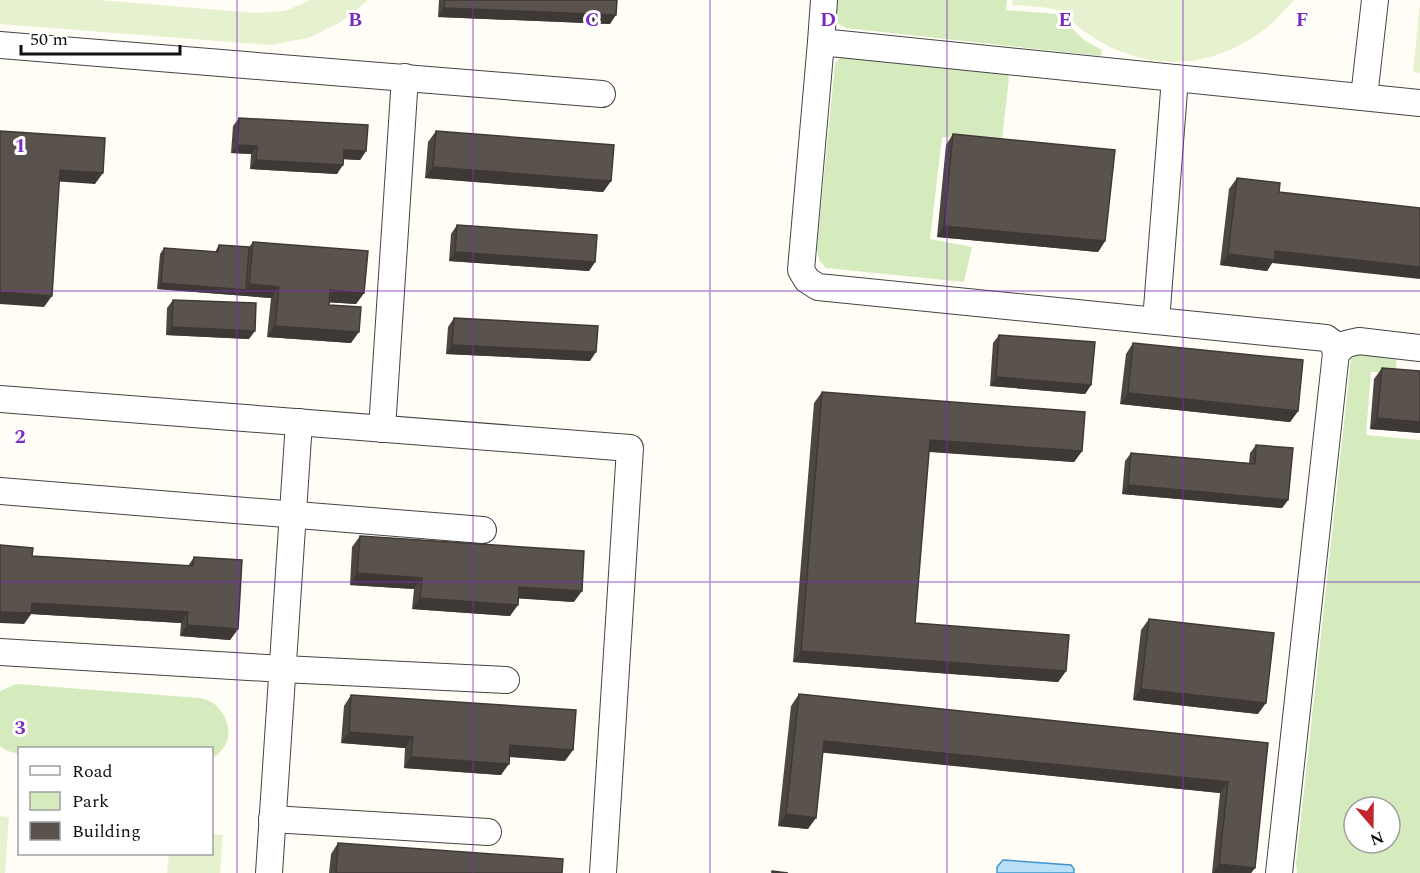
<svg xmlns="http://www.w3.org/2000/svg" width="1420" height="873" font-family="Spectral,serif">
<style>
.green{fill:#d5ebbd;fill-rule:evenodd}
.pitch{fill:#e6f2cf}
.water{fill:#b9e0f7;stroke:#3f96cf;stroke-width:1.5}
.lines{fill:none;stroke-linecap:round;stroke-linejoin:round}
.minor-casing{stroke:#444;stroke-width:28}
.minor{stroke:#fff;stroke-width:26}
.wall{fill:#4d4742}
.shaded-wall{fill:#3f3936}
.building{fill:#5a524d;stroke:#3f3936;stroke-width:1.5}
.grid{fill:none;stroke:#7b2cbf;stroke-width:1.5;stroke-opacity:0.55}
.grid-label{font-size:20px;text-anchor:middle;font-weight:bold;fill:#7b2cbf;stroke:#fff;stroke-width:6;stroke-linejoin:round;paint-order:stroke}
</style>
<rect width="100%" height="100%" fill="#fffdf5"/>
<g class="green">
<polygon points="829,0 1007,0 1006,10 1057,14 1084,40 1102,50 1101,56 846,28 833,21"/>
<polygon points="842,56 1002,69 1009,77 1002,140 942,137 930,239 972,247 964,282 826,268 819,260 817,248 835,63"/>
<path d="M1379 350 1396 360 1397 373 1371 372 1366 435 1420 440V873H1297L1296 863 1351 359 1361 352ZM1354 807H1390V843H1354Z"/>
<path d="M16 684 200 698C205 699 210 701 213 703 224 711 232 728 227 741 224 749 218 754 212 759V748H20L19 753C13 753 5 751 0 746V691Z"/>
</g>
<g class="pitch">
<polygon points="0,0 98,0 257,13 285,11 311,0 368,0 341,22 308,38 270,45 0,24"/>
<path d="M1013 0H1294C1284 10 1276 21 1265 29 1217 65 1164 72 1110 47 1098 41 1086 33 1075 24 1071 20 1067 15 1062 12 1054 7 1023 6 1012 5Z"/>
<polygon points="1420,3 1420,73 1413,72"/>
<polygon points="0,816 9,817 5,873 0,873"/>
<polygon points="212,834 223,835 220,873 167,873 169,854 212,854"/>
</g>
<polygon class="water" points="1003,860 1071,865 1074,869 1074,873 997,873 997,867"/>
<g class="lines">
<defs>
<g id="minor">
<polyline points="821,42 824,0"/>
<polyline points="0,45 602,94"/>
<polyline points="1364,97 1375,0"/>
<polyline points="1156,321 1175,78"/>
<polyline points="1336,353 1346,344 1359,341 1420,348"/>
<polyline points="0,399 630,448 603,873"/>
<polyline points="382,429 405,77"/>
<polyline points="0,491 483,530"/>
<polyline points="0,652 283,669 506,680"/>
<polyline points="272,819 488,832"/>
<polyline points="269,873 299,422"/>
<polyline points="1279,873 1336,353 1333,343 1326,338 818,287 807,280 801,270 821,42 1420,103"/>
</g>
</defs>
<use href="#minor" class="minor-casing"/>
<use href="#minor" class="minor"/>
</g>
<g class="wall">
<polygon points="439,0 617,0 610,24 438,17"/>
<polygon points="239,118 366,151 360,160 344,159 337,174 250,169 251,154 231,153 233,126"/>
<polygon points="436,131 611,181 603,192 425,178 428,142"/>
<polygon points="953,134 1105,241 1098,252 937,237 946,145"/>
<polygon points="1237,178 1272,263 1267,271 1220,265 1229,189"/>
<polygon points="457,225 595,262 589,271 449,261 451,234"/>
<polygon points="253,242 364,293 356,304 329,302 329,305 351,343 267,337 271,298 157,289 160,254 164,248 215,252 219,245 249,247"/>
<polygon points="173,300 249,339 166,335 167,308"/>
<polygon points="454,318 590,361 446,354 448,327"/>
<polygon points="999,335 1091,385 1085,394 990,386 993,343"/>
<polygon points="1133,343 1298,411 1290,422 1120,404 1126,354"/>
<polygon points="1382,368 1420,371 1420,433 1370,429 1374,379"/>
<polygon points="822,392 1082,451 1074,462 929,452 915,623 1066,671 1058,682 793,662 814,403"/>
<polygon points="1256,445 1288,500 1282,508 1122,494 1125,461 1131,453 1249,463 1250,453"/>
<polygon points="360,536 574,602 518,598 510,616 412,609 414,589 350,585 352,547"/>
<polygon points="32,556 188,566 194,557 238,629 230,640 180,636 181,623 31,614 24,624"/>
<polygon points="1149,619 1258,714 1133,700 1141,630"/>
<polygon points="799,694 1268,743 1255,868 1251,873 1212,873 1220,793 823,752 808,829 778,826 791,706"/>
<polygon points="351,695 565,761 509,757 501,775 404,768 405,748 341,743 344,706"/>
<polygon points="338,843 562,873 329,873 331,854"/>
</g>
<g class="shaded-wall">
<polygon points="444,8 616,15 610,24 438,17"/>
<polygon points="237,145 257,146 251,154 231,153"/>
<polygon points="344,150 366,151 360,160 338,159"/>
<polygon points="256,160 343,165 337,174 250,169"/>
<polygon points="433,167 611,181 603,192 425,178"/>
<polygon points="60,170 103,173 95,184 52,181"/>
<polygon points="944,226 1105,241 1098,252 937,237"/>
<polygon points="1275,251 1420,267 1420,279 1272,263 1267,271 1220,265 1228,254"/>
<polygon points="455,252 595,262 589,271 449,261"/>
<polygon points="161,283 246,290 249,284 279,287 271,298 157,289"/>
<polygon points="330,290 364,293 356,304 322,302"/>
<polygon points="0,292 52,296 44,307 0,304"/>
<polygon points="275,326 359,332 351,343 267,337"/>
<polygon points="172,327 255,331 249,339 166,335"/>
<polygon points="452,345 596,352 590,361 446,354"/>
<polygon points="996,377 1091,385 1085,394 990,386"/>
<polygon points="1128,393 1298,411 1290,422 1120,404"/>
<polygon points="1377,418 1420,422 1420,433 1370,429"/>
<polygon points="930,440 1082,451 1074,462 922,451"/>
<polygon points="1128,485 1288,500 1282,508 1122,494"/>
<polygon points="357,573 422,578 414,589 350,585"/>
<polygon points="519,587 582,591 574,602 511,598"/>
<polygon points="420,598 518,605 510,616 412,609"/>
<polygon points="32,603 188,612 181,623 31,614 24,624 0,623 0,612"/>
<polygon points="187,625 238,629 230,640 180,636"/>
<polygon points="801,651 1066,671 1058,682 793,662"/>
<polygon points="1141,689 1266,703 1258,714 1133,700"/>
<polygon points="349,732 413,737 405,748 341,743"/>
<polygon points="824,741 1228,782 1220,793 816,752"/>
<polygon points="510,745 573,750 565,761 502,756"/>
<polygon points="411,757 509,764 501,775 404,768"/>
<polygon points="786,814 816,818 808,829 778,826"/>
<polygon points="1219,864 1255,868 1251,873 1213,873"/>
</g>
<g class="building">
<polygon points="445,0 617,0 616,15 444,8"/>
<polygon points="239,118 368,125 366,151 344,150 343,165 256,160 257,146 237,145"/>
<polygon points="0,131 105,138 103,173 60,170 52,296 0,292"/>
<polygon points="436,131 614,145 611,181 433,167"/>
<polygon points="953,134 1115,150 1105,241 944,226"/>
<polygon points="1237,178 1280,183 1279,192 1420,208 1420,267 1275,251 1275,260 1228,254"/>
<polygon points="457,225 597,235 595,262 455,252"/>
<polygon points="253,242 368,251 364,293 330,290 329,305 361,307 359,332 275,326 279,287 249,284"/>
<polygon points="219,245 249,247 246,290 161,283 164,248 218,252"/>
<polygon points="173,300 256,303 255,331 172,327"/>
<polygon points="454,318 598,326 596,352 452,345"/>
<polygon points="999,335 1095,342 1091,385 996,377"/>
<polygon points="1133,343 1303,360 1298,411 1128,393"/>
<polygon points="1382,368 1420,371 1420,422 1377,418"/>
<polygon points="822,392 1085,412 1082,451 930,440 915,623 1069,635 1066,671 801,651"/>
<polygon points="1256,445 1293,448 1288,500 1128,485 1131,453 1255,464"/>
<polygon points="360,536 584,551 582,591 519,587 518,605 420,598 422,578 357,573"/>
<polygon points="0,545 33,548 32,556 193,566 194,557 242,560 238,629 187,625 188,612 32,603 31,613 0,612"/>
<polygon points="1149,619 1274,633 1266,703 1141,689"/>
<polygon points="799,694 1268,743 1255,868 1219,864 1228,782 824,741 816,818 786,814"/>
<polygon points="351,695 576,710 573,750 510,745 509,764 411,757 413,737 349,732"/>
<polygon points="338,843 563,859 562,873 336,873"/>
<polygon points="772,871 788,873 772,873"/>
</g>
<path class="grid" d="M237 0V873M473 0V873M710 0V873M947 0V873M1183 0V873M0 291H1420M0 582H1420"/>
<g class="grid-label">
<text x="355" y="26">B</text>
<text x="592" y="26">C</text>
<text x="828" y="26">D</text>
<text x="1065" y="26">E</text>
<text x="1302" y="26">F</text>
<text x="20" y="152">1</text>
<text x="20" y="443">2</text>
<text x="20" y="734">3</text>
</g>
<rect x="18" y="747" width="195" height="108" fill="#ffffff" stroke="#a0a0a0" stroke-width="1.5"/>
<rect x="30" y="766" width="30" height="9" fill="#ffffff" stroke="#a0a0a0" stroke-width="1.5"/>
<text x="72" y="777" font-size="18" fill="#111111">Road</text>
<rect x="30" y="792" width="30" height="18" fill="#d5ebbd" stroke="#a0a0a0" stroke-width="1.5"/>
<text x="72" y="807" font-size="18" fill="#111111">Park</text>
<rect x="30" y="822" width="30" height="18" fill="#5a524d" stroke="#a0a0a0" stroke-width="1.5"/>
<text x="72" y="837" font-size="18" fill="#111111">Building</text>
<g transform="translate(1372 825) rotate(160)"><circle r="28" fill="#ffffff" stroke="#a0a0a0" stroke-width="1.5"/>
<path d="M0-4.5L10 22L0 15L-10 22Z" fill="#c4262e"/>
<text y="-9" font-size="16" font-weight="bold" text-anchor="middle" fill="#111111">N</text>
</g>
<path d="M21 45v9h159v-9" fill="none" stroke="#111111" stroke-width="3"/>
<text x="30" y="45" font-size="18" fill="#111111" stroke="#ffffff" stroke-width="4.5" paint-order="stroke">50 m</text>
</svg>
